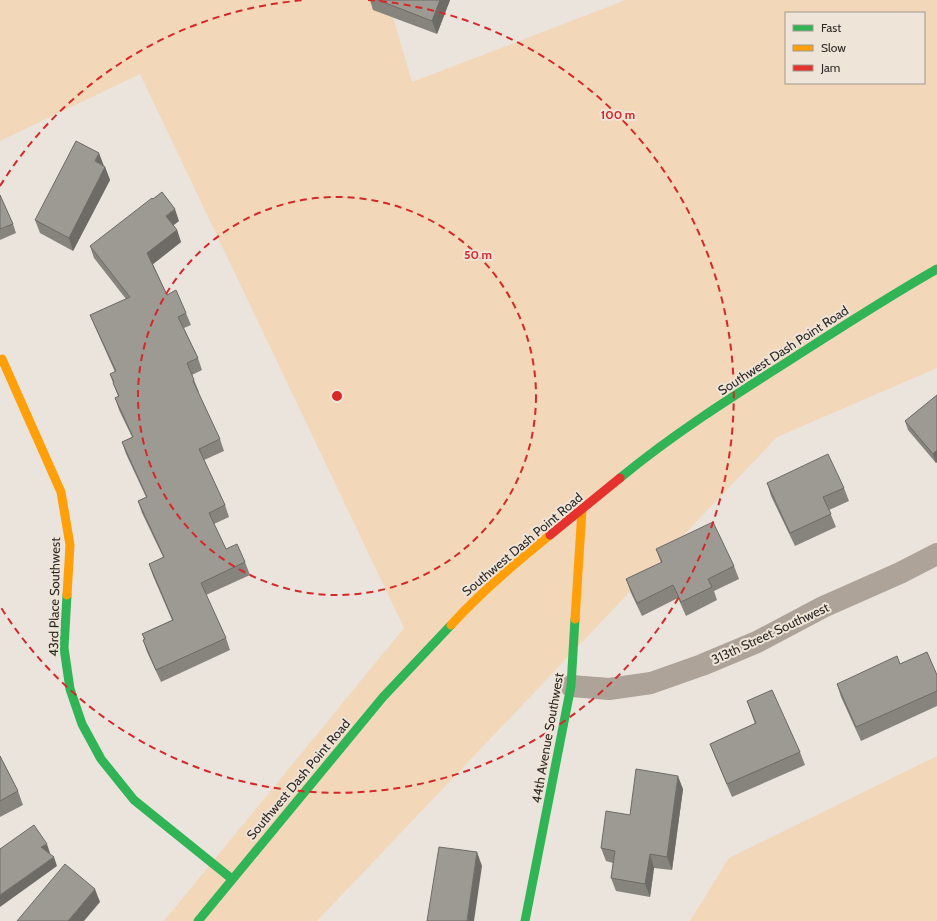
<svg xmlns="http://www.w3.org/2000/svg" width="937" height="921" font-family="Cabin,sans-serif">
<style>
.green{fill:#f2d7b9;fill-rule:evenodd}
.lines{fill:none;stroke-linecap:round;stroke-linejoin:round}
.street{stroke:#ada399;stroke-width:22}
.fast{stroke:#30b455;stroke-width:9}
.slow{stroke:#ff9f0a;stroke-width:9}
.jam{stroke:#e5322d;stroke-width:9}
.wall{fill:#87847e}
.shaded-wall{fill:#6e6b67}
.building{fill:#9d9993;stroke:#6e6b67}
.ring{fill:none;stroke:#d62828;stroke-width:2;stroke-dasharray:7 5}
.labels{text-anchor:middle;stroke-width:4;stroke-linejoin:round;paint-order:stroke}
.street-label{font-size:13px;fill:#2d2925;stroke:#efe4d8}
.centre{fill:#d62828;stroke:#efe4d8;stroke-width:2}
.ring-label{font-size:12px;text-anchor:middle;font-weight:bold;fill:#d62828;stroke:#efe4d8;stroke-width:4;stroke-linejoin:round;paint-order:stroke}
</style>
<rect width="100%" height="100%" fill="#eae4dd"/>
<g class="green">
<path d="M0 0H388L412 82 626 0H937V368L777 437 317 921H164L404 628 140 74 0 141ZM786 13H924V83H786Z"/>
<polygon points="937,756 937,921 690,921 729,858"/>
</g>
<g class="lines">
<polyline class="street" points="571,686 609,689 651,683 702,665 757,642 823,607 900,573 937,554"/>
<g class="fast">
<path d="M620 478C672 435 730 398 787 362 837 330 886 298 937 269"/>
<polyline points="67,595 64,648 70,689 82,724 101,759 134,800 232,879"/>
<polyline points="198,921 383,697 451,625"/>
<polyline points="525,921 571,686 575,619"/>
</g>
<g class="slow">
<polyline points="2,359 61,492 70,545 67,595"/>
<polyline points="575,619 582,510"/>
<path d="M451 625C481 592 515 563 550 535"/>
</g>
<polyline class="jam" points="550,535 620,478"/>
</g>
<g class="wall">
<polygon points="370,0 450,0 437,34 373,10"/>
<polygon points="104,166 105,167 110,180 73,251 40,233 35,220"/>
<polygon points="0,195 13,224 16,233 0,240"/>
<polygon points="179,221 173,225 177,230 181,242 153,264 167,295 186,313 191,325 184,328 198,358 202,370 192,375 199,392 198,392 220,439 224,451 204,460 225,505 229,517 214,524 226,549 245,562 250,575 206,595 226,638 230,650 161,682 147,652 143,640 144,639 142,634 172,620 153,576 149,564 163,557 142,513 138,501 146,497 126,454 122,442 132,437 119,410 115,398 118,396 113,383 110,374 115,372 95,327 90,315 126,299 94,258 90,246"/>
<polygon points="937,395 937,462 936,463 908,430 905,421"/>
<polygon points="767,483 844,488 849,501 829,510 836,527 795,546 771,496"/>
<polygon points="656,549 734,566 739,579 714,591 717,600 686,616 678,598 642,616 631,593 626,579 661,563"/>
<polygon points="900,664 937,675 937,706 861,741 841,697 837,684"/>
<polygon points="747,701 800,752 805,765 732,797 715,757 710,744 755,724"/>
<polygon points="0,756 18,791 23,805 0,817"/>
<polygon points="683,789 672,870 654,868 650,897 616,891 611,878 613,863 606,861 601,848 630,815"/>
</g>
<g class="shaded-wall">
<polygon points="440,0 450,0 437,34 432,21"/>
<polygon points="99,153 104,166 95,161"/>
<polygon points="105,167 110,180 73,251 69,238"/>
<polygon points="175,209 179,221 170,228 166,216"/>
<polygon points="177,230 181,242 152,265 147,253"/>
<polygon points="937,450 937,462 936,463 933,454"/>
<polygon points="678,776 683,789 672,870 667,857"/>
<polygon points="47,844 50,853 45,856 41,847"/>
<polygon points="477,852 482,866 474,921 467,921"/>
<polygon points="650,854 654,868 650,897 645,884"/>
<polygon points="54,857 57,866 0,907 0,895"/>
<polygon points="95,889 100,902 84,921 68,921"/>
</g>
<g class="building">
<polygon points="378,0 440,0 432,21"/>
<polygon points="76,141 99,153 95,161 105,167 69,238 35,220"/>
<polygon points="162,192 175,209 166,216 177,230 147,253 167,295 176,290 186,313 178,317 198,358 187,363 194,380 193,381 220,439 199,449 225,505 209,513 226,549 237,544 245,562 201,583 226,638 156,670 143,640 145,639 142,634 173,620 149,564 164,557 138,501 147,497 122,442 133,437 115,398 119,396 113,383 114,382 110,374 116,371 90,315 130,297 90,246 152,198 153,199"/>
<polygon points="0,195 13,224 0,229"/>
<polygon points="937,395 937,450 933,454 905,421"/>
<polygon points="828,454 844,488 823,497 831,514 790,533 767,483"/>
<polygon points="713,522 734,566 708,579 712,587 681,602 673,585 637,603 626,579 662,562 656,549"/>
<polygon points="927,652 937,675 937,691 856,727 837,684 897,656 900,664"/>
<polygon points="772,690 800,752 727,784 710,744 756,723 747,701"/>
<polygon points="0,756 18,791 0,801"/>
<polygon points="636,769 678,776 667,857 650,854 645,884 611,878 615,851 601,848 606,811 630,815"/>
<polygon points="34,825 47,844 41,847 54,857 0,895 0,849"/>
<polygon points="439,847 477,852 467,921 427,921"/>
<polygon points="65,864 95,889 68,921 17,921"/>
</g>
<g class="ring">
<circle cx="337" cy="396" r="199"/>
<path d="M0 186A397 397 0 0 1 306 0M368 0A397 397 0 1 1 0 606"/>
</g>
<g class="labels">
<g class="street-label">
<text transform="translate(783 350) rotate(-33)" y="5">Southwest Dash Point Road</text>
<text transform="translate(522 544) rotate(-40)" y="5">Southwest Dash Point Road</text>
<text transform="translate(54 597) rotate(-89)" y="5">43rd Place Southwest</text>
<text transform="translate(770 633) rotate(-25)" y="5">313th Street Southwest</text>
<text transform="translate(547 738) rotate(-80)" y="5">44th Avenue Southwest</text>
<text transform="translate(298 779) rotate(-50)" y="5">Southwest Dash Point Road</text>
</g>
</g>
<circle cx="337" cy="396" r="6" class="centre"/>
<g class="ring-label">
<text x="618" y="119">100 m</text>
<text x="478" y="259">50 m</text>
</g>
<rect x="785" y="12" width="140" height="72" fill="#efe4d8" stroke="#a19990"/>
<rect x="793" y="25" width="20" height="6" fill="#30b455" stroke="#a19990"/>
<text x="821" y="32" font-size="12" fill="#2d2925">Fast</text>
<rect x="793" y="45" width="20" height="6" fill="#ff9f0a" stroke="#a19990"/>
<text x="821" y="52" font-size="12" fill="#2d2925">Slow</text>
<rect x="793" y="65" width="20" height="6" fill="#e5322d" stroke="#a19990"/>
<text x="821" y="72" font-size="12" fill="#2d2925">Jam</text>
</svg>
